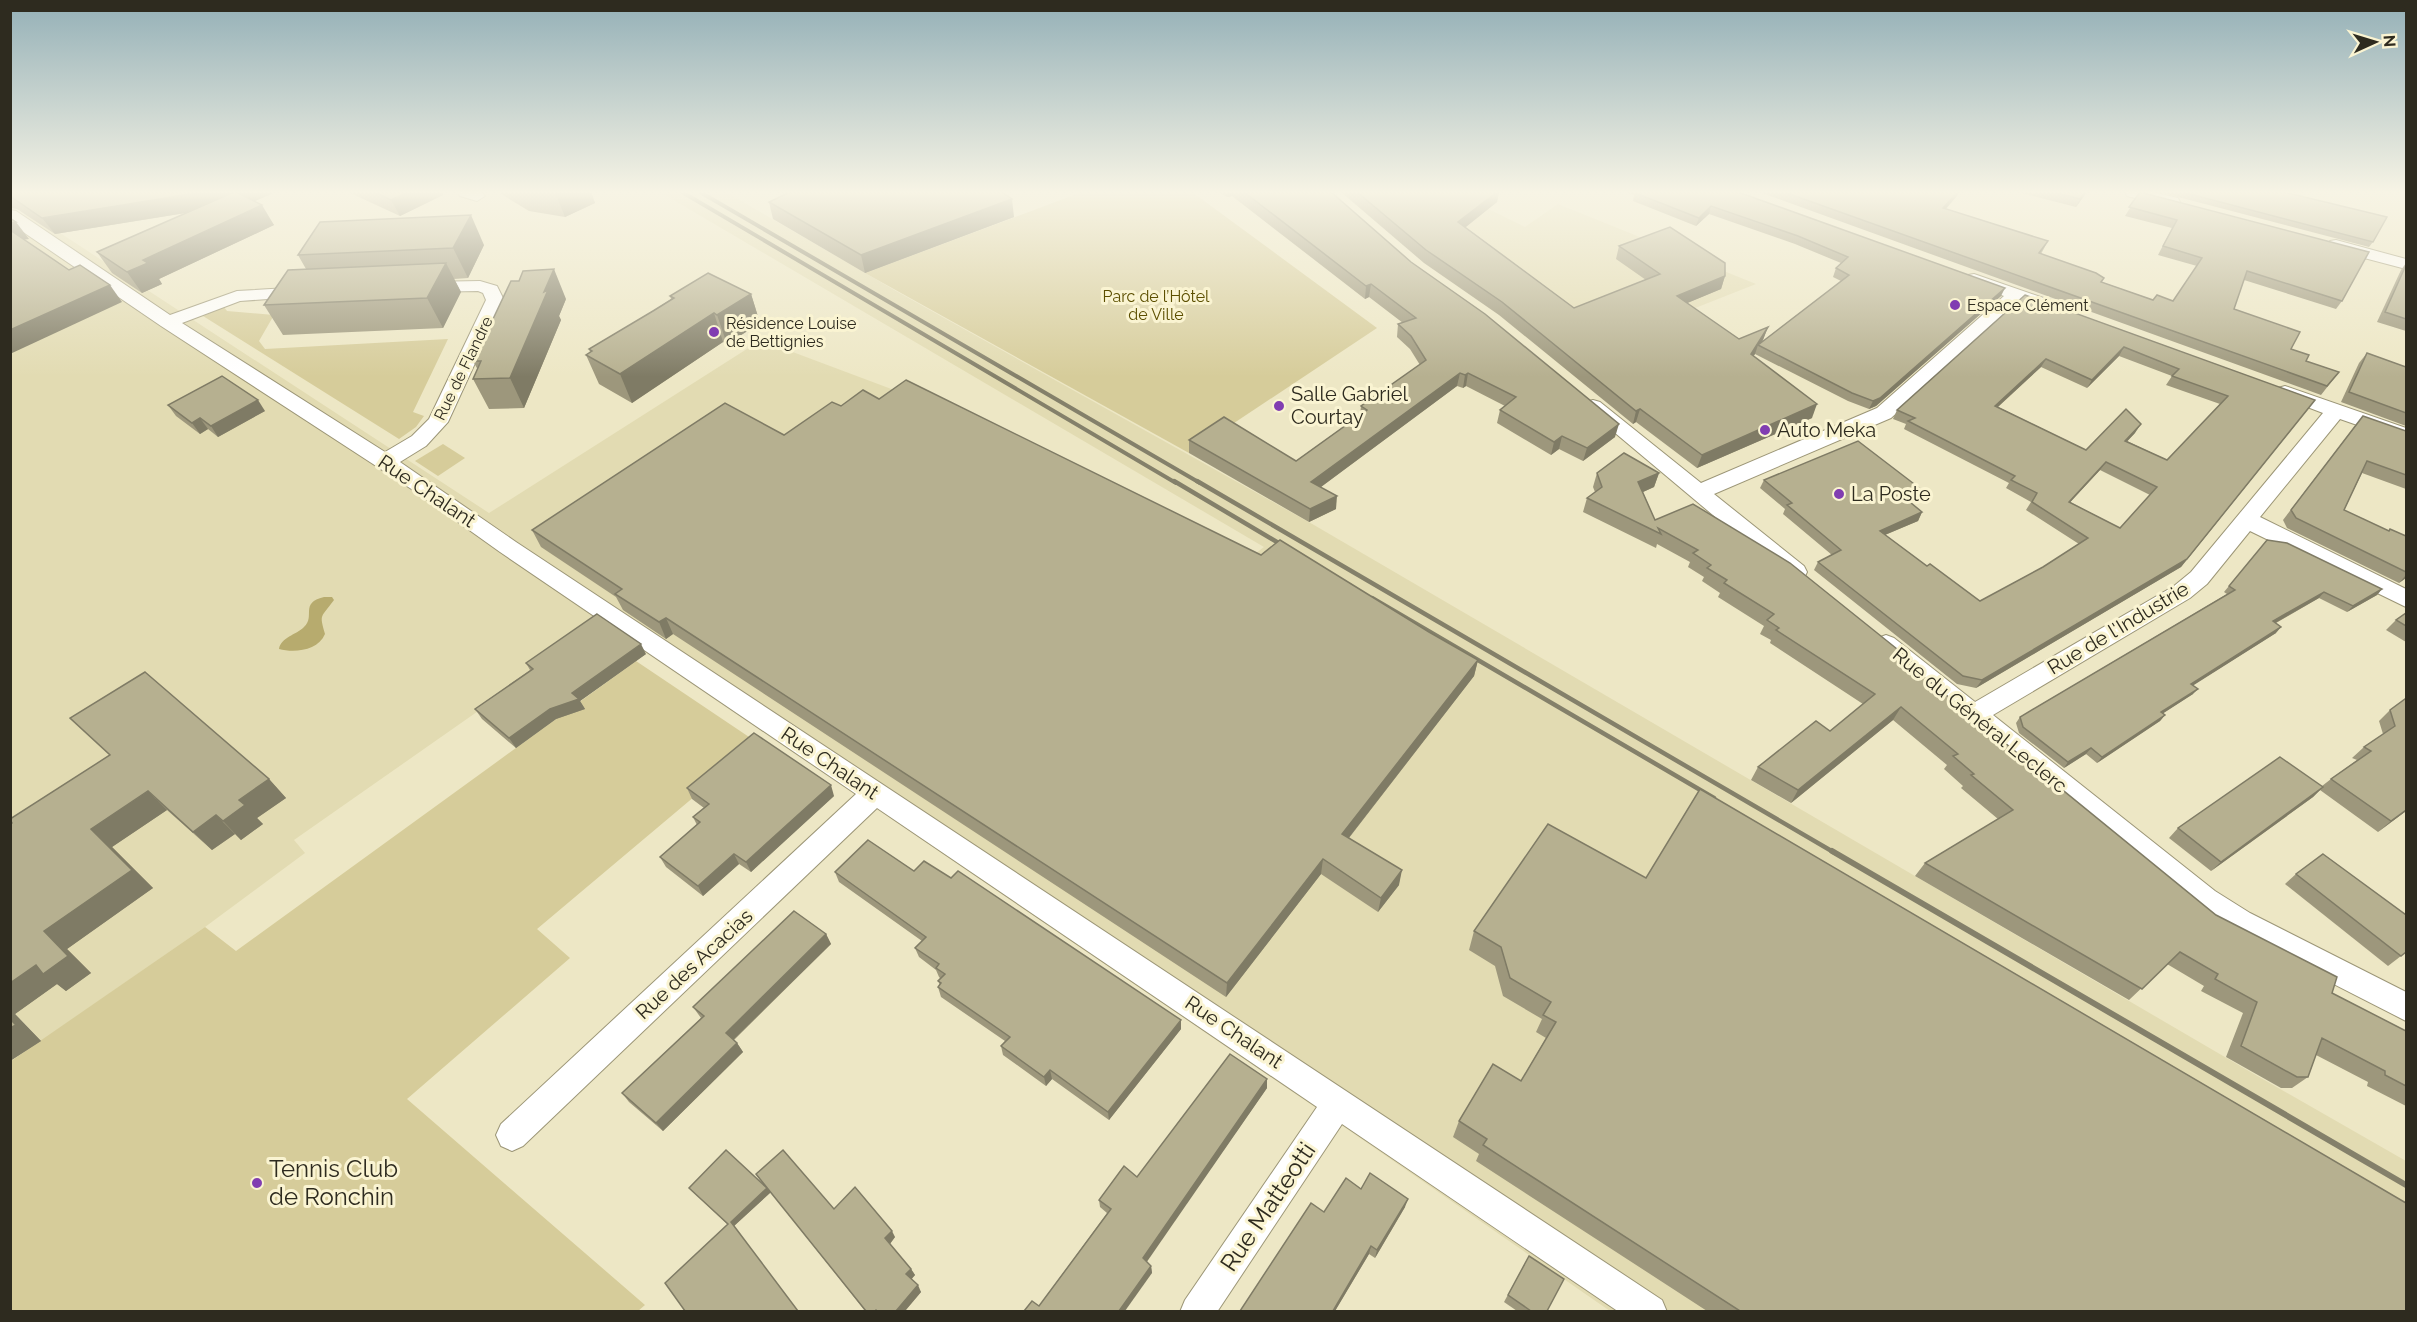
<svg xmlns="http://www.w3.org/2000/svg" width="2417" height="1322" font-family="Raleway,sans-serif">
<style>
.built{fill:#e2dbb2}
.green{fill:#d6cc9a}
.water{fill:#b7ab6e}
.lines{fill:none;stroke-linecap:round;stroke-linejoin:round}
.street-casing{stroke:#9c9677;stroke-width:2}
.street{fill:#fff;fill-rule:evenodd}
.rail-far2{stroke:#84806a;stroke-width:4}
.rail-far1{stroke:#84806a;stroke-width:4.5}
.rail{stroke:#84806a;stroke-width:6}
.wall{fill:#9d977c;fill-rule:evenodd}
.shaded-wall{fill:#7f7b65}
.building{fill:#b6b090;stroke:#7f7b65;stroke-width:1.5;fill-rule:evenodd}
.poi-dot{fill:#813db1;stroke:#faf4d2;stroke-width:2}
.labels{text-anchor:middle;stroke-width:6;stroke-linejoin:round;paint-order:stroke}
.far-park-label{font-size:16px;fill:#5c4f00;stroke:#faf4d2}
.far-poi-label{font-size:16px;fill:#2e2b1f;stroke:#faf4d2;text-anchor:start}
.far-street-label{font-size:16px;fill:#2e2b1f;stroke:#faf4d2}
.poi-label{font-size:20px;fill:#2e2b1f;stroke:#faf4d2;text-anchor:start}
.street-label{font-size:20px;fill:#2e2b1f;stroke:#faf4d2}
.near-poi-label{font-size:24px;fill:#2e2b1f;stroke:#faf4d2;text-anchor:start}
.near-street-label{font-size:24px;fill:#2e2b1f;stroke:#faf4d2}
</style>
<rect width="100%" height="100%" fill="#ede7c5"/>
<g class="built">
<polygon points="660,192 726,192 896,291 1314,525 2254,1074 2406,1161 2406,1311 1610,1311 1350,1131 604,623 294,840 305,853 205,927 41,1041 10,1008 10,216 31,214 489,513 761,340 910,396 1243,563 1264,547"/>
<polygon points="1458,194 1525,227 1558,204 1756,284 1561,361 1395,216"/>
</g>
<g class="green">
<polygon points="1082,192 1192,192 1377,328 1189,453 865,273"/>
<polygon points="224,307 227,311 274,315 259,341 265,349 448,339 413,412 424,416 416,427 399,439 203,316"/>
<polygon points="443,444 465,458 438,476 415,461"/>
<polygon points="636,661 758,743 537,929 570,958 407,1099 645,1305 638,1311 11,1312 11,1061 205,927 236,951"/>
</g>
<path class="water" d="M324 597H332L334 600C321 618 319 613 325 634 318 651 294 653 279 649 281 637 296 635 304 627 316 616 299 603 324 597Z"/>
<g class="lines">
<defs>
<g id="street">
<polygon points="458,192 481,192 485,196 477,201 460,196"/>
<polygon points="2125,192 2152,192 2178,198 2180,202 2172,207 2127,196"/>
<polygon points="10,210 16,211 170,315 237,291 305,287 311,288 314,292 311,296 240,301 182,323 385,452 412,436 429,419 486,300 483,293 478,291 426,292 420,291 417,287 420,283 426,282 480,281 497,286 504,300 448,422 426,446 400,462 516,542 1662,1300 1667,1312 1619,1312 1342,1124 1217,1312 1180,1312 1185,1300 1317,1107 877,808 523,1146 512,1151 501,1146 496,1135 501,1124 856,794 500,552 416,492 161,326 10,223"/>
<polygon points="2336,240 2406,259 2406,269 2330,249 2327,245 2330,241"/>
<polygon points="1974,274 2061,304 2063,308 2061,312 2047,312 2019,302 1891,418 1714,494 1804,566 1807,572 1804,578 1796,580 1788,578 1583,406 1586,402 1593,400 1600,402 1701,483 1877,408 2004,296 1968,283 1965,279 1968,275"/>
<polygon points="2285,386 2406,428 2406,442 2340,419 2260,517 2406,589 2406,607 2250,531 2207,584 2190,598 1993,715 2215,891 2250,913 2406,992 2406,1021 2230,931 2195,909 1878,650 1874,644 1878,638 1886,635 1894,638 1975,702 2174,586 2191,572 2323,413 2278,396 2275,392 2278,388"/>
</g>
</defs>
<use href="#street" class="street-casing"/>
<use href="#street" class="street"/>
<g class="rail-far2">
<polyline points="682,192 1176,483"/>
<polyline points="700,192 1200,483"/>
</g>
<g class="rail-far1">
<polyline points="1174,481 1292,551"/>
<polyline points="1197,481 1835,853"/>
<polyline points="1372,598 1714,798"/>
</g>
<polyline class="rail" points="1832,851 2406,1185"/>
</g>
<g class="wall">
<polygon points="10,192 254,201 274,225 159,279 162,284 142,293 112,273 97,252 186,213 55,234 17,209 10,208"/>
<polygon points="348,192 442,192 443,195 400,216"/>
<polygon points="498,192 591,192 595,203 565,217 529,211"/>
<polygon points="782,192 1002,192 1014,217 865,273 773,219 769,202 784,194"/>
<polygon points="1219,192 1331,192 1411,262 1615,437 1583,461 1559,449 1551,455 1497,423 1500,410 1505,406 1466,386 1463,388 1457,386 1321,487 1336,509 1309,522 1189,453 1189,440 1296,461 1360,415 1361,406 1420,365 1410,349 1397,337 1398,324 1403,323 1369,297 1365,299 1232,196 1227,197"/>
<polygon points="1341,192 1499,192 1497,202 1465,227 1574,308 1646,280 1616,259 1619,246 1725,276 1721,289 1687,303 1739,339 1768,327 1762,342 1841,281 1833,277 1836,268 1841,263 1795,244 1709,214 1696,226 1633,201 1634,195 1625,192 1738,192 2001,296 1876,406 1869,409 1848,401 1755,354 1753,356 1812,418 1697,468 1636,422 1633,424 1499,315 1424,263"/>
<polygon points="1759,192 1959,192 1956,197 1946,209 2048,241 2041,254 2102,282 2153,300 2173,301 2197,266 2158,255 2172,228 2125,216 2140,192 2342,301 2336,309 2244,280 2234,309 2291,349 2306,361 2339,372 2321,395"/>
<polygon points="2017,192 2087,192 2076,207"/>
<polygon points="2159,192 2284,192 2373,242 2369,247"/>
<polygon points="484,245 468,278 454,279 461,292 443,328 283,335 264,305 306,269 298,255"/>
<polygon points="2406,263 2406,331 2377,322 2401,270"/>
<polygon points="751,294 760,323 727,344 723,342 632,403 599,384 586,355 590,352 589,349 653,311 671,299 670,296"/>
<path d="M2025 295 2315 400 2181 567 1976 688 1957 684 1814 570 1818 562 1832 555 1783 514 1785 509 1760 488 1764 480 1922 490 1918 499 1910 502 1922 512 1918 521 1885 535 1927 566 1980 601 2043 567 2079 544 2026 510 2031 502 2006 488 2009 483 1904 429 1906 424 1893 419 1897 410ZM2119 356 2172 376 2166 385 2220 404 2167 460 2127 441 2135 433 2086 450 1998 407 2041 367 2087 388ZM2100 470 2150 495 2120 528 2070 502Z"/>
<polygon points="566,299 559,316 561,320 524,408 489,409 473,379 478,370 473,361"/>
<polygon points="2367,353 2406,367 2406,426 2341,402 2359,363"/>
<polygon points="879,399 1261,555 1429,632 1478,660 1474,676 1349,838 1399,885 1378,912 1321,874 1226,997 673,634 666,639 623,610 616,597 541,547 532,530 784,435 841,406"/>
<polygon points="168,405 265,411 218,437 208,429 200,434 176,416"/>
<polygon points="2355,426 2406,431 2406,489 2362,473 2344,510 2388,531 2406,536 2406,578 2399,583 2287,528 2283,520"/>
<polygon points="1597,473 1659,473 1654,487 1643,492 1655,520 1912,661 1909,665 2216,915 2332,993 2406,1031 2406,1106 2367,1086 2368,1082 2316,1055 2308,1077 2292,1088 2281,1088 2226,1057 2243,1013 2201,991 2204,986 2167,964 2129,1000 1915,876 1925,863 1998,819 1961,788 1963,786 1944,769 1947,765 1893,720 1791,803 1751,780 1758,767 1830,731 1863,704 1770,643 1771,640 1760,634 1764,626 1718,597 1720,593 1702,581 1704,577 1688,567 1690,562 1657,544 1656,548 1583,512 1587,498 1595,492 1593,487"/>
<polygon points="2267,540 2382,589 2377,595 2347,612 2319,598 2276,623 2276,633 2193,685 2193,694 2163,713 2165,715 2160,721 2097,763 2086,754 2064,768 2019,733 2016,723 2020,717 2227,594 2224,592"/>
<polygon points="2406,613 2406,642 2386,630 2396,620"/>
<polygon points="646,654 580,701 585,709 556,719 516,748 482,719 475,709 530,670 526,663"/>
<polygon points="2406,700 2406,811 2378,832 2320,790 2313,797 2211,871 2169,838 2178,828 2322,786 2331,779 2357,760 2352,758 2364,747 2383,734 2379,721 2390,710"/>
<polygon points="269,779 286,798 257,818 263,824 241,840 235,834 212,850 167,810 112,847 153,888 67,949 91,973 66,991 57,984 15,1014 41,1041 10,1061 10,824"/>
<polygon points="687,788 834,796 751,872 739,864 703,896 666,867 660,857 697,825 693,817 704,808 692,799"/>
<polygon points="914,871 1181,1029 1109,1120 1052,1079 1046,1086 1003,1055 1001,1046 1005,1041 941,997 938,987 940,985 938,981 941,979 939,977 936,970 919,957 915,948 922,941 839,882 835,872"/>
<polygon points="2296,874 2401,956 2388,966 2285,884"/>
<polygon points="1474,931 2406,1311 1707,1311 1476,1161 1479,1154 1453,1137 1459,1121 1521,1081 1546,1038 1536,1032 1542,1019 1503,996 1495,966 1469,950"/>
<polygon points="826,934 831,944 734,1040 737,1043 743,1052 663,1131 629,1102 622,1093 701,1018 693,1007"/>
<polygon points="1267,1079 1267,1088 1146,1261 1151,1266 1152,1273 1039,1306 1107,1213 1100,1207 1099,1200 1137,1177"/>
<polygon points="756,1174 895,1237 890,1244 911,1269 915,1275 911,1279 921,1292 905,1311 865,1311 771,1192 734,1226 727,1224 689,1188 765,1186"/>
<polygon points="1361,1189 1405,1207 1375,1258 1369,1254 1335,1311 1240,1311 1324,1212"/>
<polygon points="1529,1256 1547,1311 1517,1311 1504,1302"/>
</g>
<g class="shaded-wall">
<polygon points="203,192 276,192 253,202 55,234 42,218"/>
<polygon points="408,192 442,192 443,195 400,216 391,200"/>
<polygon points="555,192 591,192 595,203 565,217"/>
<polygon points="1227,192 1233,192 1232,196 1227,197"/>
<polygon points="1497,192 1499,192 1497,202 1456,235 1458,222"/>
<polygon points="1958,192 1959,192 1956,197 1939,216 1943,208"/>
<polygon points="2085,192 2087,192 2076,207 2080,199"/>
<polygon points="1012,199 1014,217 865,273 861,255"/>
<polygon points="262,205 274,225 159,279 162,284 142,293 127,272 143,260"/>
<polygon points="1711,206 1709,214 1696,226 1699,218"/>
<polygon points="471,215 484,245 468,278 453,248"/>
<polygon points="16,222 29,239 15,241 10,235 10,223"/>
<polygon points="446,263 461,292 443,328 427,298"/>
<polygon points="554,269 566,299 559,316 561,320 524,408 510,378 544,292"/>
<polygon points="1725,276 1721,289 1673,309 1677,296"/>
<polygon points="1371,284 1369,297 1365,299 1366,286"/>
<polygon points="110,285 122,302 10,354 10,330"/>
<polygon points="2005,288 2001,296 1876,406 1869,409 1873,401"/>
<polygon points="751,294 760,323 727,344 717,315"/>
<polygon points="714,313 723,342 632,403 620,374"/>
<polygon points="1768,327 1763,340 1759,346 1758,345 1755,354 1746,367 1751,354"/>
<polygon points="2124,347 2119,356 2087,388 2092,380"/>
<polygon points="2046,359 2041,367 1990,414 1995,406"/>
<polygon points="1460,373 1457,386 1310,495 1311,482"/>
<polygon points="1468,373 1466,386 1463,388 1465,375"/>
<polygon points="258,400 265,411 218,437 211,426"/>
<polygon points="2315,400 2181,567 1976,688 1982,680"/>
<polygon points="1817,404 1812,418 1697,468 1702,455"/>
<polygon points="1640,409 1636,422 1633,424 1636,411"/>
<polygon points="200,418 208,429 200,434 192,423"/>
<polygon points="1619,424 1615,437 1583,461 1587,448"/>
<polygon points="2141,424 2135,433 2120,449 2125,441"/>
<polygon points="1562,436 1559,449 1551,455 1554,442"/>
<polygon points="2106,462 2100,470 2063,510 2069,502"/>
<polygon points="1659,473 1654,487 1634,496 1638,482"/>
<polygon points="1922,490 1918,499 1901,507 1905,498"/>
<polygon points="1337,496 1336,509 1309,522 1310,509"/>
<polygon points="1922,512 1918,521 1875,539 1880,531"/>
<polygon points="2406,575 2406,578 2399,583"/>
<polygon points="2382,589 2377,595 2347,612 2353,606"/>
<polygon points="2324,592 2319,598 2268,627 2273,621"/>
<polygon points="666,618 673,634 666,639 659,622"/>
<polygon points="2281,627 2276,633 2186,690 2191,684"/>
<polygon points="641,644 646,654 580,701 585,709 556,719 516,748 509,738"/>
<polygon points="1478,660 1474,676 1340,849 1342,834"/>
<polygon points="2198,689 2193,694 2156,718 2161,712"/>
<polygon points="1901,707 1893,720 1791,803 1798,790"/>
<polygon points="2165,715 2160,721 2097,763 2102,757"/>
<polygon points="2091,748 2086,754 2064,768 2068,762"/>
<polygon points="269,779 286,798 257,818 263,824 241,840 223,821 239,800"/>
<polygon points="831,785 834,796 751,872 746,862"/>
<polygon points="2323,787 2313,797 2211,871 2221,862"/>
<polygon points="148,791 167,810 112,847 153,888 67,949 91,973 66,991 57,984 15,1014 41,1041 10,1061 10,983 91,829"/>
<polygon points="2406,810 2406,811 2378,832 2391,821"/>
<polygon points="216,815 235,834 212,850 193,832"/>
<polygon points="734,854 739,864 703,896 698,886"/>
<polygon points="1323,859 1321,874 1226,997 1227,983"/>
<polygon points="1402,870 1399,885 1378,912 1381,898"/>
<polygon points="826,934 831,944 731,1042 726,1033"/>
<polygon points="1181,1020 1181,1029 1109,1120 1108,1112"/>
<polygon points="737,1043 743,1052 663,1131 656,1123"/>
<polygon points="1050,1070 1052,1079 1046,1086 1044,1077"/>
<polygon points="1267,1079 1267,1088 1144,1266 1143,1258"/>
<polygon points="767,1188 771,1192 734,1226 731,1222"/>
<polygon points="1408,1199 1405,1207 1375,1258 1377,1250"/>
<polygon points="892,1231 895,1237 889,1245 885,1238"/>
<polygon points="1371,1246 1369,1254 1335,1311 1333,1311"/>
<polygon points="1151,1266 1152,1273 1125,1311 1119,1311"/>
<polygon points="911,1269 915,1275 910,1281 906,1274"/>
<polygon points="918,1285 921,1292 905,1311 896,1311"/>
</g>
<g class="building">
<polygon points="10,192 203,192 42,218 10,196"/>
<polygon points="234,192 236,192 262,205 143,260 148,263 127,272 97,252"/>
<polygon points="374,192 408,192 391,200"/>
<polygon points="790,192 1002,192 1012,199 861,255 769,202"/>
<polygon points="1244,192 1331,192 1411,262 1485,314 1619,424 1587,448 1562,436 1554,442 1500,410 1516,397 1468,373 1465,375 1460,373 1311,482 1337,496 1310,509 1189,440 1224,417 1296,461 1367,410 1361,406 1426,360 1411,336 1398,324 1416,318 1371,284 1366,286"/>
<polygon points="1357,192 1497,192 1458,222 1574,308 1660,274 1619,246 1670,227 1725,263 1725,276 1677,296 1739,339 1768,327 1751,354 1817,404 1702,455 1640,409 1636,411 1502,302 1426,250"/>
<polygon points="1636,192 1738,192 2005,288 1880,398 1873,401 1852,393 1758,345 1849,275 1836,268 1848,257 1798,236 1711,206 1699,218 1635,193"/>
<polygon points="1784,192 1958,192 1943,208 2048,241 2039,253 2096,273 2104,278 2101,282 2153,300 2157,295 2173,301 2202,258 2163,246 2177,220 2129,207 2140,192 2369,252 2342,301 2247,271 2234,309 2300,332 2291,349 2309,355 2306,361 2339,372 2327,386"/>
<polygon points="2052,192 2085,192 2080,199"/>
<polygon points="2182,192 2284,192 2387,217 2373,242"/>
<polygon points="471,215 453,248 298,255 320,222"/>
<polygon points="10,218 16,222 10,223"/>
<polygon points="10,230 69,270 80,265 110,285 10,330"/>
<polygon points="446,263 427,298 264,305 288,270"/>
<polygon points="2406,265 2406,319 2385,312"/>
<polygon points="554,269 544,292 548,290 510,378 473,379 481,361 473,361 475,357 511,281 519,281 523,271"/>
<polygon points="708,273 751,294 717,315 714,313 620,374 586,355 592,351 589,349 653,311 674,298 670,296"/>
<path d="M2025 295 2315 400 2187 559 1982 680 1963 676 1818 562 1841 550 1787 505 1792 503 1764 480 1858 441 1922 490 1905 498 1922 512 1880 531 1927 566 1930 564 1980 601 2043 567 2088 538 2032 502 2037 493 2011 480 2015 476 1908 421 1915 418 1897 410ZM2124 347 2179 369 2172 376 2228 396 2167 460 2125 441 2141 424 2126 409 2086 450 1995 406 2046 359 2092 380ZM2106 462 2157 487 2120 528 2069 502Z"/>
<polygon points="2367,353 2406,367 2406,413 2349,392"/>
<polygon points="222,376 258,400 211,426 200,418 192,423 168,405"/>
<polygon points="906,380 1261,555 1280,540 1429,632 1478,660 1342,834 1402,870 1381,898 1323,859 1227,983 666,618 659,622 615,594 622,589 532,530 725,403 784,435 832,402 841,406 863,390 879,399"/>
<polygon points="2363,416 2406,431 2406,475 2367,461 2344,510 2389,531 2390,529 2406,536 2406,572 2296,518 2291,510"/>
<polygon points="1624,453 1659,473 1638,482 1655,520 1693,504 1790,563 1912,661 1902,659 2216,915 2337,977 2332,993 2406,1031 2406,1086 2385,1075 2385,1071 2322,1038 2308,1077 2297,1077 2241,1046 2257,1002 2215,979 2218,974 2180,952 2142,989 1925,863 2013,810 1971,775 1974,774 1953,756 1958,754 1901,707 1798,790 1758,767 1816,721 1830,731 1875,694 1776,630 1779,628 1767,620 1774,614 1724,583 1727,580 1707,568 1711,565 1693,553 1698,550 1658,528 1661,534 1587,498 1602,487 1597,473"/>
<polygon points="2267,540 2287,543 2382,589 2353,606 2324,592 2273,621 2281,627 2191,684 2198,689 2161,712 2165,715 2102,757 2091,748 2068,762 2023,727 2020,717 2235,590 2229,586"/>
<polygon points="2406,613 2406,626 2396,620"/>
<polygon points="597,614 641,644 572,693 579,699 550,709 509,738 475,709 533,669 526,663"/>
<polygon points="145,672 269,779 239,800 245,805 223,821 216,815 193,832 148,791 91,829 132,870 44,931 68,956 43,974 36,965 10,983 10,824 12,823 10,819 110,755 70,718"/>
<polygon points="2405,699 2406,700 2406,810 2391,821 2331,779 2371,751 2364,747 2395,726 2390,710"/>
<polygon points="754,733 831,785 746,862 734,854 698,886 660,857 700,822 693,817 709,804 687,788"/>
<polygon points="2280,757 2323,787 2221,862 2178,828"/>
<polygon points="1700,789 2406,1203 2406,1311 1740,1311 1483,1145 1487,1139 1459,1121 1493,1064 1521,1081 1556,1022 1543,1015 1551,1002 1510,978 1501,947 1474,931 1548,824 1646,878"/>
<polygon points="868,840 914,871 924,861 951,878 958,871 1181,1020 1108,1112 1050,1070 1044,1077 1001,1046 1010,1037 938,987 941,983 938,981 945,974 936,968 939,964 915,948 926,937 835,872"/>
<polygon points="2323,854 2406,915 2406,952 2401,956 2296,874"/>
<polygon points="794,911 826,934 726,1033 737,1043 656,1123 622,1093 704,1016 693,1007"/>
<polygon points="10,1019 16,1025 10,1028"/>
<polygon points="1230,1054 1267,1079 1143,1258 1151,1266 1119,1311 1024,1311 1032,1301 1039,1306 1111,1209 1099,1200 1124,1166 1137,1177"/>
<polygon points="726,1150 767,1188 731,1222 798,1311 685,1311 665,1283 728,1224 689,1188"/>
<polygon points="783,1150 834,1209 855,1187 892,1231 885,1238 911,1269 906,1274 918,1285 896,1311 877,1311 876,1310 875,1311 866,1311 756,1174"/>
<polygon points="1370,1173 1408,1199 1377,1250 1371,1246 1333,1311 1240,1311 1311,1203 1324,1212 1346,1178 1361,1189"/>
<polygon points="1529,1256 1564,1279 1547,1311 1531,1311 1508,1295"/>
</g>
<linearGradient id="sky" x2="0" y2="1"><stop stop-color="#94b0b7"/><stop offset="0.51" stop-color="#f7f4e5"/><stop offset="1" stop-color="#f7f4e5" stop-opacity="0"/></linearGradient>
<rect width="2417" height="377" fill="url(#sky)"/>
<g class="poi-dot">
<circle cx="1955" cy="305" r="6"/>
<circle cx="714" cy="332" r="6"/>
<circle cx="1279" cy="406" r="6"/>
<circle cx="1765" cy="430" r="6"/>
<circle cx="1839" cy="494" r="6"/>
<circle cx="257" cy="1183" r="6"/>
</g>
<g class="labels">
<g class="far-park-label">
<text x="1156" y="302">Parc de l’Hôtel<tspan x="1156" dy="18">de Ville</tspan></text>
</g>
<g class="far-poi-label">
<text x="1967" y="311">Espace Clément</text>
<text x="726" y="329">Résidence Louise<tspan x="726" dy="18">de Bettignies</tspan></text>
</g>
<g class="far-street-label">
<text transform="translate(463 368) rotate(-64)" y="6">Rue de Flandre</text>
</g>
<g class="poi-label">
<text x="1291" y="401">Salle Gabriel<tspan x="1291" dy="23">Courtay</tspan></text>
<text x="1777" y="437">Auto Meka</text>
<text x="1851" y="501">La Poste</text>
</g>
<g class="street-label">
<text transform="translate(427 491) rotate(34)" y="7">Rue Chalant</text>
<text transform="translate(2118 628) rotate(-31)" y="7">Rue de l'Industrie</text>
<text transform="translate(1980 720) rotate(39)" y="7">Rue du Général Leclerc</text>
<text transform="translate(830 763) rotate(34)" y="7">Rue Chalant</text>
<text transform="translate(694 964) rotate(-43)" y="7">Rue des Acacias</text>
<text transform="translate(1234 1032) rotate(34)" y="7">Rue Chalant</text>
</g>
<g class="near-poi-label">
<text x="269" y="1177">Tennis Club<tspan x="269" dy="28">de Ronchin</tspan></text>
</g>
<g class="near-street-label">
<text transform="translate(1268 1207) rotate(-56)" y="8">Rue Matteotti</text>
</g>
</g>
<rect width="2417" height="1322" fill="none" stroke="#2e2b1f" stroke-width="24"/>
<g transform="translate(2375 42) rotate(86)" stroke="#faf4d2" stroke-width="4.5" paint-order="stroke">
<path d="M0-4.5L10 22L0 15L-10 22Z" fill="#2e2b1f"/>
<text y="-9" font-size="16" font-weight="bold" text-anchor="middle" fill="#2e2b1f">N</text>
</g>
</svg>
